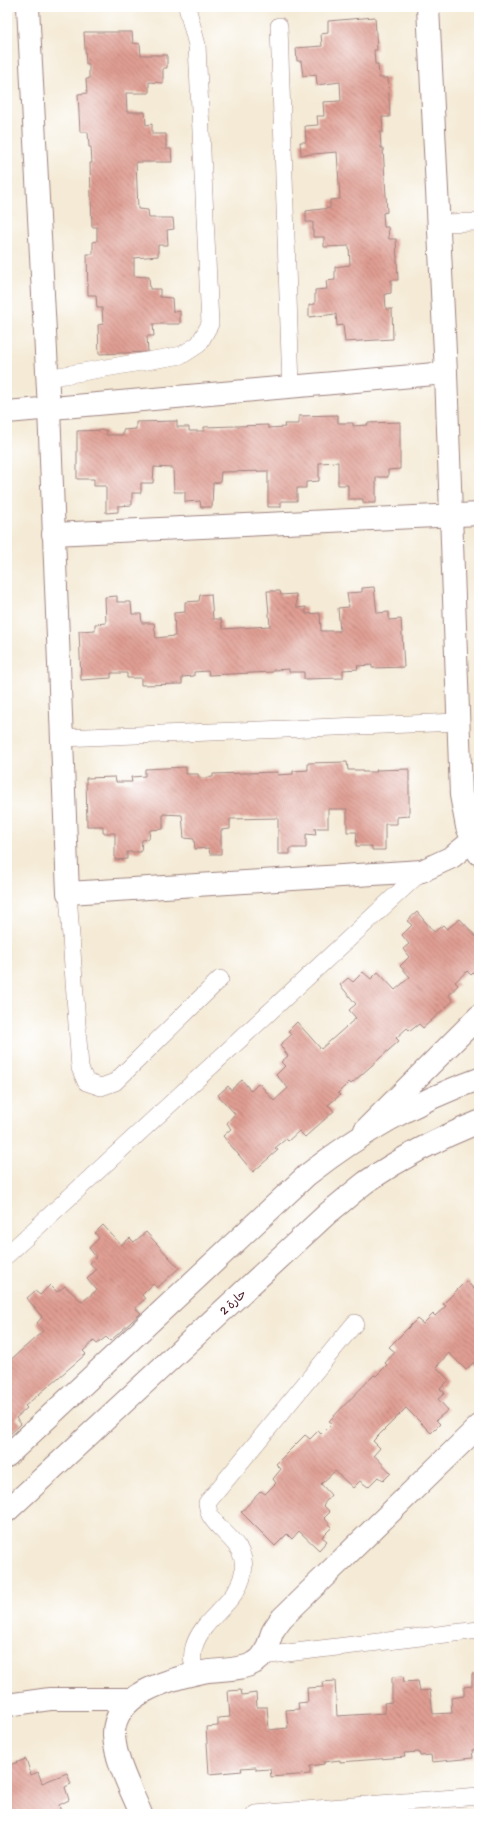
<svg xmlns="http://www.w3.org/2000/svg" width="486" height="1821" font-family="Itim,'Playpen Sans Arabic',sans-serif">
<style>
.building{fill:url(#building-back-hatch)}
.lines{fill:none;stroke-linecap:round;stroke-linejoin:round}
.service-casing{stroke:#9f8480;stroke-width:18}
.minor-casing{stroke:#9f8480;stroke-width:24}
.tertiary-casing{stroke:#9f8480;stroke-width:24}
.service{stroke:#fff;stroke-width:17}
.minor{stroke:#fff;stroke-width:22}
.tertiary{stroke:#fff;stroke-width:22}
.labels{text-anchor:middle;stroke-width:3;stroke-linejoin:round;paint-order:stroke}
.street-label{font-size:12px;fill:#4a1f2b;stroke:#fff}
</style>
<defs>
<pattern id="building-back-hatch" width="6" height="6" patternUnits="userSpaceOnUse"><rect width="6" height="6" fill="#df9d92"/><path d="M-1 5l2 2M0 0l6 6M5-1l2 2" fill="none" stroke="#b77f77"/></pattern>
</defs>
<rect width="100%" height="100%" fill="#fff"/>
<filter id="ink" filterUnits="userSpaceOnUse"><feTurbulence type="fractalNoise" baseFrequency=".025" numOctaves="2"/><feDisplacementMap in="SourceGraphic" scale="8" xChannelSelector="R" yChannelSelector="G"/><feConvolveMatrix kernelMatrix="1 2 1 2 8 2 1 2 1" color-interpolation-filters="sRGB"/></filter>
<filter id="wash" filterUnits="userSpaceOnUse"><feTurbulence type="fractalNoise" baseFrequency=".012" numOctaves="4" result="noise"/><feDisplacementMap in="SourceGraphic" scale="16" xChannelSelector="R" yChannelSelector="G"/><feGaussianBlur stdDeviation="0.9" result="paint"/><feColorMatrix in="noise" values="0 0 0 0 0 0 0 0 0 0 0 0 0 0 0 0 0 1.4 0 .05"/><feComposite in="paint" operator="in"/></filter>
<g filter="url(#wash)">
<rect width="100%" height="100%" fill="#f4ead5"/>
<g id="blocks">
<g class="building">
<polygon points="375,17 377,50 374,50 375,64 378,64 379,78 388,78 390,117 382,117 383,132 380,132 381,148 383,148 387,212 383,213 384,227 388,227 389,239 396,239 398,280 391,280 391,293 385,294 386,309 392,309 393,339 345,342 343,325 337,326 336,314 309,317 309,305 315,304 315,290 327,289 326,281 335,280 335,267 350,265 349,246 324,247 324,237 313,237 313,222 306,222 306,211 330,208 330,200 340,199 337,152 301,155 300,142 306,142 305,126 318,125 317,116 324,116 323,102 341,101 340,82 317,85 316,74 303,76 301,61 297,61 296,48 322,46 321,34 328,33 328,21"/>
<polygon points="84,32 132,32 133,43 140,44 141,55 167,55 167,68 163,68 163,83 149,82 149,93 126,93 127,112 145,112 146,125 152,124 152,134 166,134 166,149 171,149 172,162 136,162 138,209 148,210 149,218 173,218 174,229 167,230 168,245 158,245 158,256 134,258 134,276 149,277 150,289 160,289 160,297 172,298 173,312 180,311 180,324 153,324 154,336 147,336 148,352 99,354 98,325 103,324 102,308 97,308 96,295 88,295 87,254 93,254 93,242 97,241 97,227 92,227 90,163 92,163 91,147 89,147 88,132 80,132 78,94 87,93 86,79 89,79 89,64 86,64"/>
<polygon points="338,415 338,423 353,423 353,426 368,425 367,423 400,422 400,469 388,470 388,477 376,477 376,503 363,503 363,499 348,499 348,485 338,485 338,462 319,463 319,481 306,482 306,488 297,488 297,501 281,501 281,507 268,507 268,471 221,472 220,482 213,483 212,507 201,507 200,501 185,502 185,492 174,492 173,468 154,467 153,483 141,483 141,493 132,493 132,505 118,506 118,512 106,513 106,486 94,486 94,479 77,479 77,431 106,430 107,435 123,435 123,430 136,429 136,422 177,421 177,427 189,427 189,431 204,431 204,427 268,425 268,428 285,427 284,424 299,424 299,416"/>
<polygon points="374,587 377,613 389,612 389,620 401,619 404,667 372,668 372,665 357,666 358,669 343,670 343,678 304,679 304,672 289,672 289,669 273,670 273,672 209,675 208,671 194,672 194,676 182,677 182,684 141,685 141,678 127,678 127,673 111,673 111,678 81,680 79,631 95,630 95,624 106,623 105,597 117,596 117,602 131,602 132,614 141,614 142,623 154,623 156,638 175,636 174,613 185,612 185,602 199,601 200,595 211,594 213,619 221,619 223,629 270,626 267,591 280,591 281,595 296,594 297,608 306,607 306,614 320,613 321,631 340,631 338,608 349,607 347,593 362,592 362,588"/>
<polygon points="347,762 348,770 362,770 362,772 377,772 376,770 409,769 409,816 397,817 397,824 385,824 385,850 372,850 372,846 356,846 357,832 347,832 347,809 328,809 328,828 315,828 316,835 306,834 306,848 290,848 290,854 278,854 278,818 230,819 230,829 221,830 221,854 210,854 209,848 195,849 194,839 184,838 182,815 163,814 163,829 150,830 149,839 142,840 141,852 127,852 127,859 115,860 115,833 103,833 103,826 87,826 86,778 115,777 116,782 132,782 131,777 145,776 145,769 186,767 186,774 198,774 199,778 213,777 213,774 278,772 277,775 293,774 293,771 308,770 308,763"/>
<polygon points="417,912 434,932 443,925 447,929 460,919 479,940 479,967 471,975 467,971 455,982 458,985 449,995 453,1001 423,1028 419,1024 410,1031 407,1028 396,1038 399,1041 351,1084 349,1082 338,1093 340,1095 328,1105 334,1111 305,1137 299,1131 288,1141 286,1139 275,1148 278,1150 253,1172 223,1136 231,1129 227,1123 235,1114 218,1095 228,1086 231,1090 242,1080 251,1091 259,1083 274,1101 288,1088 276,1075 285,1066 281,1062 288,1056 280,1045 291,1035 288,1031 297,1022 321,1049 356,1018 349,1010 356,1004 340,985 348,978 353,982 363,972 371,979 378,972 395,990 410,977 400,966 409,957 403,949 409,944 402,935 412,925 407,921"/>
<polygon points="103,1225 121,1245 130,1238 134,1242 146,1232 179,1268 157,1288 153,1284 142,1295 145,1299 135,1308 141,1313 110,1341 106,1337 97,1344 94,1341 83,1351 86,1354 25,1406 27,1408 16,1418 21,1424 7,1437 7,1363 43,1331 37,1323 42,1317 27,1298 35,1291 40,1295 50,1285 57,1292 65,1286 82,1302 97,1290 87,1279 96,1270 90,1263 96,1257 89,1248 99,1238 95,1233"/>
<polygon points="466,1281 479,1294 479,1369 474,1362 466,1370 449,1353 436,1367 449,1380 440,1389 445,1393 438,1399 448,1410 436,1420 440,1424 431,1433 406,1408 373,1441 380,1448 374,1455 391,1473 383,1481 378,1477 368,1487 360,1481 353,1488 335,1471 321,1484 331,1495 323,1505 330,1512 324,1518 332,1527 322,1537 327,1541 319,1550 299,1531 292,1539 287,1534 275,1546 241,1512 261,1491 265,1494 276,1483 273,1479 281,1469 276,1464 305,1435 310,1439 318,1431 321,1434 332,1423 329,1421 374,1375 376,1376 387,1365 385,1363 395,1352 389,1347 417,1319 423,1324 433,1314 435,1316 446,1306 443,1304"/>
<polygon points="472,1674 479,1674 479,1749 472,1750 473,1758 432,1762 431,1755 420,1756 419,1752 404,1753 405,1757 340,1762 340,1760 324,1762 324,1764 310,1766 310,1774 271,1777 270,1769 256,1770 256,1767 241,1768 242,1771 209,1774 206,1727 218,1726 218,1718 230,1717 228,1691 241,1690 242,1695 256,1693 257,1707 267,1707 269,1730 288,1728 286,1710 299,1709 298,1703 308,1702 307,1688 323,1687 322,1682 335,1681 337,1716 385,1713 384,1703 392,1702 392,1677 403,1676 404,1682 418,1681 420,1691 430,1690 433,1714 452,1713 451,1698 464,1696 464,1687 472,1686"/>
<polygon points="26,1759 31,1775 38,1772 42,1783 67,1773 71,1784 65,1787 69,1800 59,1805 61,1812 57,1814 7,1814 7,1766"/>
</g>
</g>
</g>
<g filter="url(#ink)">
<use href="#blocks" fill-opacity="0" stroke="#9f8480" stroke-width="1"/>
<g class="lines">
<defs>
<g id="service">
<polyline points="279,26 291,387"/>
<polyline points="439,223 479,222"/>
<polyline points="47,378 182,355 199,344 210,324 197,45 187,7"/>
<polyline points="62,738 458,722"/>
<polyline points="464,814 479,799"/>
<polyline points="68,893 80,1068 86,1082 101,1087 115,1082 220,979"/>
<polyline points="7,1255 422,871"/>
<polyline points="262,1656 479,1630"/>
<path d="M195 1674C193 1665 191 1656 194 1647 202 1618 238 1603 243 1573 248 1544 222 1536 210 1515 208 1511 208 1507 207 1503L355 1323"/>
<polyline points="255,1814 479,1796"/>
</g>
<g id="minor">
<polyline points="28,7 49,409 68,893 422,871 452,857 473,840"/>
<polyline points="428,7 446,373 461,795 467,827 479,854"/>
<polyline points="7,412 446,373"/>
<polyline points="53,534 479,514"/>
<polyline points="365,1130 479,1016"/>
<polyline points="7,1705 50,1699 131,1699"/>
<path d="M141 1814C131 1789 116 1763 114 1736 112 1694 170 1679 203 1672 219 1669 239 1671 254 1663 266 1657 268 1644 272 1633 274 1628 279 1622 282 1618L479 1426"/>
</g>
<g id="tertiary">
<path d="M7 1456 307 1175C361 1133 414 1102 479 1079"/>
<path d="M7 1511 328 1213C341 1203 353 1192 366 1182 401 1158 439 1138 479 1122"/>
</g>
</defs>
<use href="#service" class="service-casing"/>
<use href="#minor" class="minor-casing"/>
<use href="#tertiary" class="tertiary-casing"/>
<use href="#service" class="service"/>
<use href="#minor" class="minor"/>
<use href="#tertiary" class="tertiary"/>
</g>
</g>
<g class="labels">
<g class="street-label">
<text transform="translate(233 1302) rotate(-43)" y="4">حارة 2</text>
</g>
</g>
<rect width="486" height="1821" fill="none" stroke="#fff" stroke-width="24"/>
</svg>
